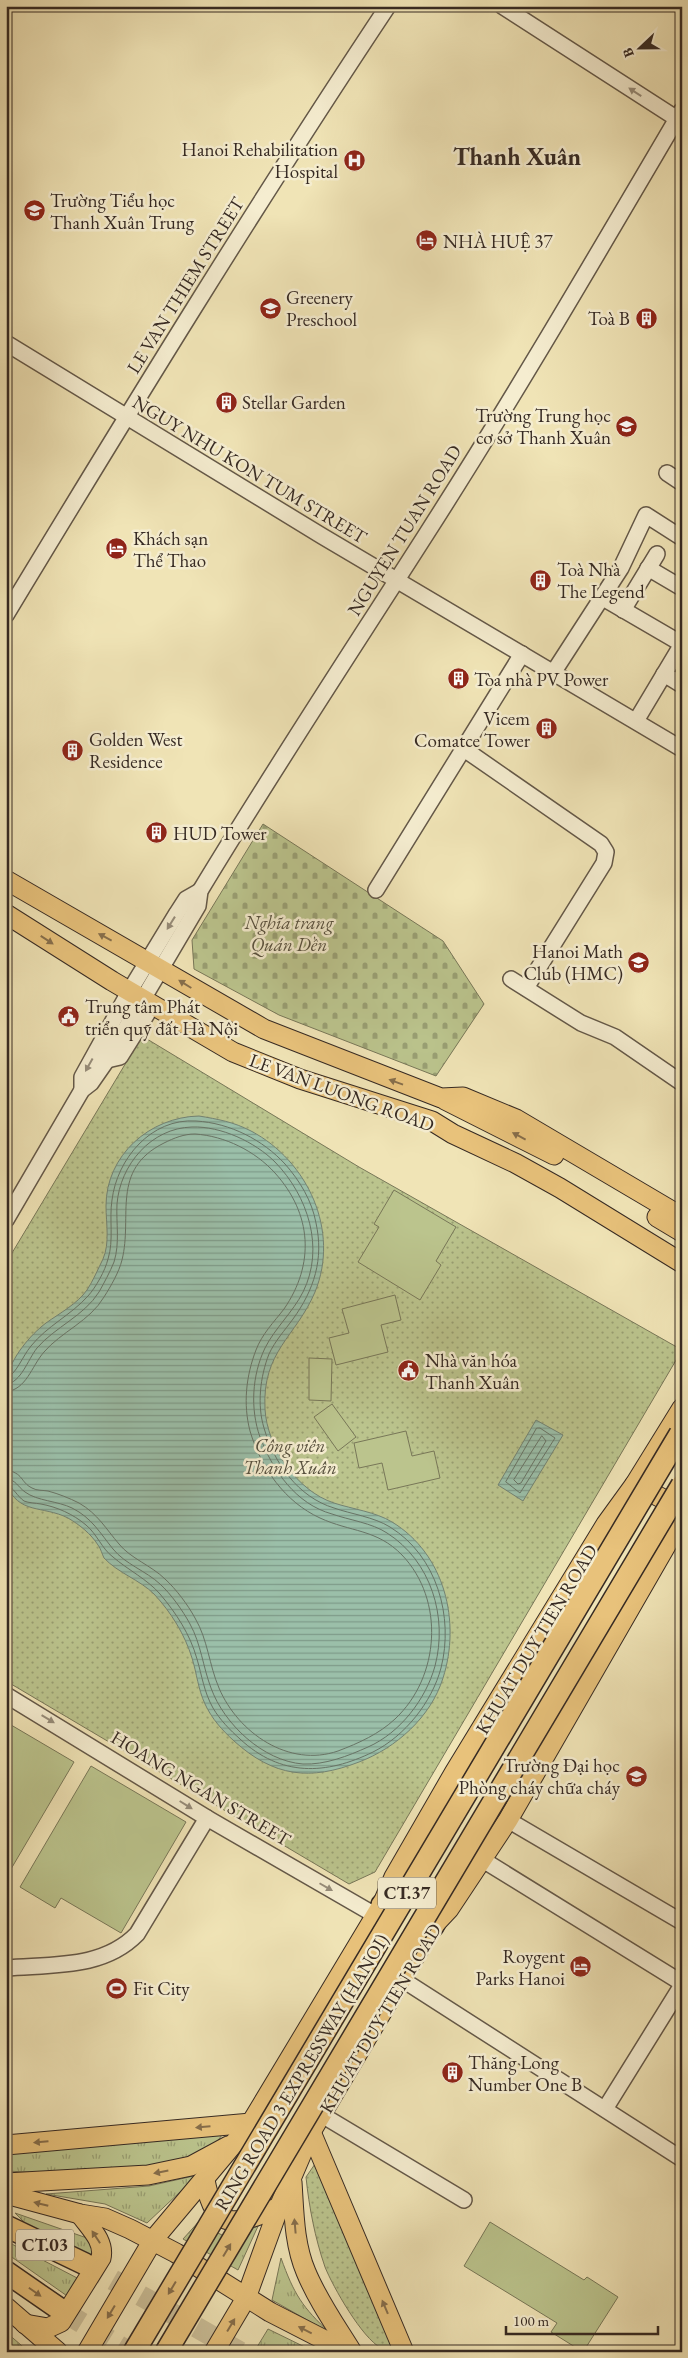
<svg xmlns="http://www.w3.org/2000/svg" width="688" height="2358" font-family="'EB Garamond',serif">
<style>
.grass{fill:url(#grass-tufts);stroke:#787758}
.cemetery{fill:url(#cemetery-stones);stroke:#787758}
.park{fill:url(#park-dots);stroke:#787758}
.pitch{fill:#bbc48d;stroke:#787758}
.water{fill:url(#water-rules);stroke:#738373}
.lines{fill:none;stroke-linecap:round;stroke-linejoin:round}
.shore{stroke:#687466;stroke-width:1}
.highway-tunnel{stroke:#cbbf99;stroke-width:21;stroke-dasharray:21 11;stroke-linecap:butt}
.minor-casing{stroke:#645848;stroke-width:18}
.major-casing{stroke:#362a23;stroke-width:21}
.highway-casing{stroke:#362a23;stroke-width:24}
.minor{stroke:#f5edd0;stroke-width:15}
.major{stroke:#e8c27b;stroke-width:19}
.highway{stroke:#e8c27b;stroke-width:21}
.highway-bridge-casing{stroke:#362a23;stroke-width:24;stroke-linecap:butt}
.highway-bridge{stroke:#e8c27b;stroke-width:21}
.oneway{fill:#968c7a}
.oneway2{fill:#866e4b}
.labels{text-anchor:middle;stroke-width:5;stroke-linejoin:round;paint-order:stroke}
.shield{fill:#f5edd0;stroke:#6f6457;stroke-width:1}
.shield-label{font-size:18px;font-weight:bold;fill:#362a23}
.poi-label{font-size:19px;fill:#362a23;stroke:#f5edd0;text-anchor:start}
.street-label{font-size:19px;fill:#362a23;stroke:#f5edd0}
.park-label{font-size:19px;font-style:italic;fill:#57503e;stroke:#f5edd0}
.district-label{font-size:24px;font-weight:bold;fill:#362a23;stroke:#f5edd0}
</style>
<defs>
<pattern id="grass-tufts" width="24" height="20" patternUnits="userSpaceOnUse" patternTransform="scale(1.25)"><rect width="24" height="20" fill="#bbc48d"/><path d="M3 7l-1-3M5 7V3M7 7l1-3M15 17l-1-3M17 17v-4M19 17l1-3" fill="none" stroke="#999f73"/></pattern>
<pattern id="cemetery-stones" width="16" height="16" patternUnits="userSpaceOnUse" patternTransform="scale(1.25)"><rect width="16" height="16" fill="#bbc48d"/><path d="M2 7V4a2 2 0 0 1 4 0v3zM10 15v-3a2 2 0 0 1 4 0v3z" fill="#999f73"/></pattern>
<pattern id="park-dots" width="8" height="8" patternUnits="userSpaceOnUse" patternTransform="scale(1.25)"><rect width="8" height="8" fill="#bbc48d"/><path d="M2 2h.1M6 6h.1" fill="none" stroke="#999f73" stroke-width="1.8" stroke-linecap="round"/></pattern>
<pattern id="water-rules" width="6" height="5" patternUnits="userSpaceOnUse" patternTransform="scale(1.25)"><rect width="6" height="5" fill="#9bbfa9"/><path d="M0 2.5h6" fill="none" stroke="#7f9b89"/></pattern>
</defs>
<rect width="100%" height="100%" fill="#f0e4b6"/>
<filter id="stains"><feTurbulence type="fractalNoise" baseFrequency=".004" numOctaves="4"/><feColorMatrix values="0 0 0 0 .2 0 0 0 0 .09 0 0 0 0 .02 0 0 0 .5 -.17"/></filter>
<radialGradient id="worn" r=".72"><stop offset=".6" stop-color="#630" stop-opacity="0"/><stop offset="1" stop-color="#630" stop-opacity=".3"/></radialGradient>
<g class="grass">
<polygon points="228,2127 216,2143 180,2163 68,2174 6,2171 6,2150"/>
<polygon points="198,2175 147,2223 105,2204 46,2194 149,2186"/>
<polygon points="15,2213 87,2238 95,2252 89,2256 29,2227"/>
<polygon points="202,2218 214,2231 228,2238 259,2224 238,2270 183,2239"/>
<polygon points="6,2241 81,2280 70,2298 6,2253"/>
<path d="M281 2258C294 2294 302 2307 330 2333L272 2300Z"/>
<polygon points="268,2329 315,2352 254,2352"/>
<polygon points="6,2332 29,2352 6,2352"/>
</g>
<polygon class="cemetery" points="263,824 443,941 484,1004 436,1076 279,1015 194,969 192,940"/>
<g class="park">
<polygon points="142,1036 359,1167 682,1350 375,1872 349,1884 6,1681 6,1263"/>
<path d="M315 2164 399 2352C393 2352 387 2351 381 2348 362 2338 333 2287 325 2267 315 2238 309 2207 306 2177Z"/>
</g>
<g class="pitch">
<polygon points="394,1190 456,1227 436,1261 441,1265 420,1300 358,1262 379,1227 374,1224"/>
<polygon points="395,1295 401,1320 381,1325 388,1352 336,1365 329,1338 349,1333 342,1309"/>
<polygon points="309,1358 332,1359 331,1401 309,1400"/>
<polygon points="332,1404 356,1437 338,1451 314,1417"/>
<polygon points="406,1431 412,1456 434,1451 440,1478 388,1490 382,1463 359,1468 354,1443"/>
<polygon points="6,1722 74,1762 11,1869 6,1866"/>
<polygon points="91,1766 186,1822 121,1933 61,1898 55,1908 20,1887"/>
<polygon points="490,2222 584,2280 587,2277 618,2297 583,2352 551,2332 557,2323 464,2266"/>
</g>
<g class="water">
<path d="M199 1116C217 1119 234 1122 251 1131 308 1161 340 1231 315 1292 296 1337 262 1351 265 1409 267 1447 297 1491 334 1503 352 1509 376 1512 392 1522 445 1554 461 1622 443 1678 431 1717 396 1748 359 1762 310 1781 274 1777 234 1741 222 1730 212 1719 205 1704 198 1689 197 1674 192 1658 185 1635 171 1612 154 1594 140 1580 118 1573 104 1558 102 1554 101 1549 98 1545 91 1534 80 1525 68 1518 42 1505 19 1515 6 1484 6 1459 6 1434 6 1408 6 1399 4 1387 7 1378 11 1358 30 1335 46 1323 60 1313 77 1304 87 1290 93 1281 98 1269 103 1259 110 1243 106 1223 106 1206 106 1155 150 1117 199 1116Z"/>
<polygon points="536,1420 563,1435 523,1501 498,1485"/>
</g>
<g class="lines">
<g class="shore">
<path d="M6 1379C17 1373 22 1357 31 1346 47 1326 71 1315 88 1296 96 1287 105 1271 108 1259 114 1240 109 1219 112 1200 117 1159 151 1118 196 1121 230 1123 263 1140 285 1164 300 1181 312 1201 316 1223 324 1259 314 1290 293 1319 285 1330 275 1341 269 1354 260 1377 257 1405 264 1428 274 1463 298 1497 334 1508 351 1514 374 1517 390 1527 437 1556 454 1617 441 1668 432 1702 405 1736 373 1752 326 1775 281 1777 240 1739 230 1730 220 1720 213 1708 204 1692 202 1676 197 1659 190 1634 176 1613 160 1594 147 1579 128 1570 113 1557 102 1549 97 1534 86 1525 73 1514 57 1507 41 1504 35 1503 29 1503 24 1501 17 1496 14 1488 6 1484"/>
<path d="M6 1385C22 1381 27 1361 37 1348 55 1327 84 1316 99 1292 104 1283 110 1272 114 1262 120 1243 116 1223 117 1204 120 1165 151 1128 192 1127 221 1126 255 1142 275 1162 308 1196 325 1248 303 1292 293 1312 275 1328 265 1348 252 1375 250 1409 260 1437 273 1471 296 1504 332 1514 349 1520 372 1523 387 1533 431 1561 448 1617 435 1666 426 1699 400 1733 368 1747 348 1756 325 1765 303 1764 263 1761 224 1724 211 1688 203 1667 201 1644 190 1624 183 1611 171 1594 160 1584 146 1571 125 1564 113 1549 100 1533 92 1518 72 1508 58 1501 37 1501 25 1492 17 1486 17 1481 6 1478"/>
<path d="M6 1392C27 1389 31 1367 44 1352 61 1332 90 1321 104 1297 111 1286 119 1272 122 1260 133 1216 110 1170 164 1143 174 1138 184 1134 195 1134 225 1136 255 1151 275 1173 312 1214 315 1264 284 1309 274 1322 262 1334 256 1350 246 1376 243 1404 250 1431 261 1468 285 1502 320 1518 350 1532 377 1529 402 1555 445 1600 440 1677 395 1719 379 1734 359 1743 338 1751 289 1768 238 1733 219 1688 209 1665 208 1640 195 1618 188 1605 176 1589 165 1579 152 1566 130 1558 119 1544 106 1529 98 1514 79 1503 69 1498 59 1494 48 1491 43 1490 37 1491 32 1488 20 1482 24 1473 6 1470"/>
<polygon points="537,1428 540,1428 555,1438 520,1493 506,1482"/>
<polygon points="542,1436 546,1441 521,1483 518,1484 514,1480"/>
</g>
<g class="highway-tunnel">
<polyline points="85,2264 240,2352"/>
<polyline points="64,2312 129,2352"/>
</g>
<defs>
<g id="minor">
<polyline points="502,6 682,122"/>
<polyline points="6,343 322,536 682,749"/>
<polyline points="667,473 682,483"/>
<polyline points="648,568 682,588"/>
<polyline points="603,598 682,644"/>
<polyline points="623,610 657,554"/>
<path d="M6 615C130 410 255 206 388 6"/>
<polyline points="553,673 621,568 646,515 682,538"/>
<polyline points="664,674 682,685"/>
<polyline points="636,721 682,644"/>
<polyline points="464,749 601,844 606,852 604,863 526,988"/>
<polyline points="376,890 522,654"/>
<polyline points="511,979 581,1023 615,1037 682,1083"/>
<polyline points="107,1060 120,1057 152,1006"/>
<polyline points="82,1090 82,1077 129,992 177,913 186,899 200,891"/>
<path d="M6 1220 82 1090 91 1083 107 1060 198 906 200 891C273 770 351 652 427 533 516 394 599 251 682 110"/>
<polyline points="6,1695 207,1818 375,1915"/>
<polyline points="508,1820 682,1922"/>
<polyline points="483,1860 682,1983"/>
<path d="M6 1968C52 1964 103 1969 137 1934L207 1818"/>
<polyline points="403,1980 682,2159"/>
<polyline points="605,2109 682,1985"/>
<polyline points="322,2115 464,2200"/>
</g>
<g id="major">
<polyline points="6,880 264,1029 441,1098 463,1097 516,1119 682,1217"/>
<polyline points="6,914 112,981 233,1052 300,1079 432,1121 453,1134 515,1163 560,1188 682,1263"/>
<polyline points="445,1100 554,1155"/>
<polyline points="657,1217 682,1232"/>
<polyline points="635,1484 682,1509"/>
<polyline points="311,2132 404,2352"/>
<polyline points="6,2145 251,2123"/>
<path d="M205 2180C215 2235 238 2224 279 2207"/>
<path d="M292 2182C294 2212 294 2244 306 2272 318 2301 336 2326 352 2352"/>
<polyline points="6,2183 148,2175 191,2166 228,2146"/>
<polyline points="6,2194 80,2214 105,2218 130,2229 176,2253 270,2312 348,2352"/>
<polyline points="6,2307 58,2352"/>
<path d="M25 2324 48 2328 61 2322 101 2258C105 2241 89 2227 80 2214"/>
<polyline points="87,2352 153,2240 251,2123 382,1905 394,1877 454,1773 606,1524 635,1484 682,1408"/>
<polyline points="214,2352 246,2298 279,2207 311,2132 433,1926 449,1909 508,1820 682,1518"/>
</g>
<g id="highway">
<polyline points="382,1905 403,1884 412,1868"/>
<polyline points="433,1926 458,1880"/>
<polyline points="6,2226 85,2264"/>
<polyline points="6,2272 64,2312"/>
</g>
</defs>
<use href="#minor" class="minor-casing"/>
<use href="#major" class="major-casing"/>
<use href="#highway" class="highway-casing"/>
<use href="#minor" class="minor"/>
<use href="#major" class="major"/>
<use href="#highway" class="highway"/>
<defs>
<g id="highway-bridge">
<polyline points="134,2352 680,1434"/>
<polyline points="166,2352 682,1485"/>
</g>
</defs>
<use href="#highway-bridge" class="highway-bridge-casing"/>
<use href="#highway-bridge" class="highway-bridge"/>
</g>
<defs><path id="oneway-solid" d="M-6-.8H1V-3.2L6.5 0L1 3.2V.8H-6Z" transform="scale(1.25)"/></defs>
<g class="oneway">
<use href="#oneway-solid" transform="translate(635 92) rotate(-147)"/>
<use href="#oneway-solid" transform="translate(171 923) rotate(122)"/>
<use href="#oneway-solid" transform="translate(89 1065) rotate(119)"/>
<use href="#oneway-solid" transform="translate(48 1719) rotate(31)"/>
<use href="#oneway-solid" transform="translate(186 1805) rotate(32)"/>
<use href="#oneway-solid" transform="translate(326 1887) rotate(30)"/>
</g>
<g class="oneway2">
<use href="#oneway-solid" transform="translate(105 937) rotate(-152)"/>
<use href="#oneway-solid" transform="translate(47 940) rotate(33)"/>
<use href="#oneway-solid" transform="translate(185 984) rotate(-148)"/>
<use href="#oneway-solid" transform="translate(396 1082) rotate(-160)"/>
<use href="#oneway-solid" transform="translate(519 1136) rotate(-152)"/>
<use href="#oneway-solid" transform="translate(203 2127) rotate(175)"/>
<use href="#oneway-solid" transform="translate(41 2142) rotate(175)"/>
<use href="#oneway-solid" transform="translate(161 2172) rotate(169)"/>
<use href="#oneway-solid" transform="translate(41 2204) rotate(-166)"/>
<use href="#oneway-solid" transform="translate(295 2226) rotate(-95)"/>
<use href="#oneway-solid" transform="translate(96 2237) rotate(-123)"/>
<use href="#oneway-solid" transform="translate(227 2250) rotate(-59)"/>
<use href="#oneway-solid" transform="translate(172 2288) rotate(121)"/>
<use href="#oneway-solid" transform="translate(35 2292) rotate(35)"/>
<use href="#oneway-solid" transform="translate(385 2307) rotate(-113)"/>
<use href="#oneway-solid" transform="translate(111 2312) rotate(121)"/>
<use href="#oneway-solid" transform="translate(231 2325) rotate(-59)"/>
<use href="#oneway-solid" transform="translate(305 2330) rotate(-153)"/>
</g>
<defs>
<symbol id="hospital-disc" viewBox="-11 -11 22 22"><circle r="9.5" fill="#8f2418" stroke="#f5edd0"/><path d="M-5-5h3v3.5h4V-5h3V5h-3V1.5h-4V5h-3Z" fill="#fff"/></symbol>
<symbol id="school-disc" viewBox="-11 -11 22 22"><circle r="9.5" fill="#8f2418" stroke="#f5edd0"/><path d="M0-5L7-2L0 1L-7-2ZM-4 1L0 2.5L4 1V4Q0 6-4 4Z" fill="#fff"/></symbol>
<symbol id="hotel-disc" viewBox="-11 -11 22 22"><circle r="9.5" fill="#8f2418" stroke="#f5edd0"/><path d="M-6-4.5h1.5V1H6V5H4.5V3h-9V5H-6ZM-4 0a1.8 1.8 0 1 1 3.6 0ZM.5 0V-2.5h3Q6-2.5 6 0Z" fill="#fff"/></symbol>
<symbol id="building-disc" viewBox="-11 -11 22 22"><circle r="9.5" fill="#8f2418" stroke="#f5edd0"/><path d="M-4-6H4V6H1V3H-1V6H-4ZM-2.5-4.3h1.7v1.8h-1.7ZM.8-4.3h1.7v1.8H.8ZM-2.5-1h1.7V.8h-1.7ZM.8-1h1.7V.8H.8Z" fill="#fff"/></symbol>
<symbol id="civic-disc" viewBox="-11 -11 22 22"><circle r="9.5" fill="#8f2418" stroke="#f5edd0"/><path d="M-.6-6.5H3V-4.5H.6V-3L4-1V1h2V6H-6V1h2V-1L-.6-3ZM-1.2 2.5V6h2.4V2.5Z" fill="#fff"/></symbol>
<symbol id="university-disc" viewBox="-11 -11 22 22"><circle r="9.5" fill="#8f2418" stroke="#f5edd0"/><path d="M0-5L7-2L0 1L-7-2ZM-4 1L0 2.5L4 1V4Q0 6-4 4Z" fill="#fff"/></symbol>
<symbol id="stadium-disc" viewBox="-11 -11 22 22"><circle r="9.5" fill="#8f2418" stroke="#f5edd0"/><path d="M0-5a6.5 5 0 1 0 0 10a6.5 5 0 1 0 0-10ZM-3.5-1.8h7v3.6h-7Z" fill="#fff"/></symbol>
</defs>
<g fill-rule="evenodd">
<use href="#hospital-disc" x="342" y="148" width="25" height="25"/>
<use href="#school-disc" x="22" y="198" width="25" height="25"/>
<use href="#hotel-disc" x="414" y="228" width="25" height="25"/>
<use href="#school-disc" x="258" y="296" width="25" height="25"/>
<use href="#building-disc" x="634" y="306" width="25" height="25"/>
<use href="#building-disc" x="214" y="390" width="25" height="25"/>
<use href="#school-disc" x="614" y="414" width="25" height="25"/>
<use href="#hotel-disc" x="104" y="536" width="25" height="25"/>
<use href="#building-disc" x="528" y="568" width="25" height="25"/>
<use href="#building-disc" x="446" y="666" width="25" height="25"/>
<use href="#building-disc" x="534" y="716" width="25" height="25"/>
<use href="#building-disc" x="60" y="738" width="25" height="25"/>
<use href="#building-disc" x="144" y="820" width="25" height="25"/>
<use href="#school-disc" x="626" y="950" width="25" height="25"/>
<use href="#civic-disc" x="56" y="1004" width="25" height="25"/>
<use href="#civic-disc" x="396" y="1358" width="25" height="25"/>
<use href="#university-disc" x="624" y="1764" width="25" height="25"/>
<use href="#hotel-disc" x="568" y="1954" width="25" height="25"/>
<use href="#stadium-disc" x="104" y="1976" width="25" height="25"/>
<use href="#building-disc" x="440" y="2060" width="25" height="25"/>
</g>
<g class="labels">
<g class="shield">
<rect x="378" y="1877.5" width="58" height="31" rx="4"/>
<rect x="16" y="2229.5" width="58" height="31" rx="4"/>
</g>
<g class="shield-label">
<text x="407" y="1899">CT.37</text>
<text x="45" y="2251">CT.03</text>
</g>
<g class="poi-label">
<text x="338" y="156" text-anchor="end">Hanoi Rehabilitation<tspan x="338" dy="22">Hospital</tspan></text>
<text x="50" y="207">Trường Tiểu học<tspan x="50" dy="22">Thanh Xuân Trung</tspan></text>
<text x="443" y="248">NHÀ HUỆ 37</text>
<text x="286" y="304">Greenery<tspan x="286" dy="22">Preschool</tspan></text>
<text x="630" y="325" text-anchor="end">Toà B</text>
<text x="242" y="409">Stellar Garden</text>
<text x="611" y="422" text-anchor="end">Trường Trung học<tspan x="611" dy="22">cơ sở Thanh Xuân</tspan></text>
<text x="133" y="545">Khách sạn<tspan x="133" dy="22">Thể Thao</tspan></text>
<text x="557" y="576">Toà Nhà<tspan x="557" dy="22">The Legend</tspan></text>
<text x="474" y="686">Tòa nhà PV Power</text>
<text x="530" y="725" text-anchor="end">Vicem<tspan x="530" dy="22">Comatce Tower</tspan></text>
<text x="89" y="746">Golden West<tspan x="89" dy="22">Residence</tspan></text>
<text x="173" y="840">HUD Tower</text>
<text x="623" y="958" text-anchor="end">Hanoi Math<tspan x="623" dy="22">Club (HMC)</tspan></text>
<text x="85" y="1013">Trung tâm Phát<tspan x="85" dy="22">triển quỹ đất Hà Nội</tspan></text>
<text x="425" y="1367">Nhà văn hóa<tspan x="425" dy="22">Thanh Xuân</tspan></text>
<text x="620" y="1772" text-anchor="end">Trường Đại học<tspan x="620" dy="22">Phòng cháy chữa cháy</tspan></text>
<text x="565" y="1963" text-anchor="end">Roygent<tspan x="565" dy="22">Parks Hanoi</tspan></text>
<text x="133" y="1995">Fit City</text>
<text x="468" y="2069">Thăng Long<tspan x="468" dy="22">Number One B</tspan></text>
</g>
<g class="street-label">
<text transform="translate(185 285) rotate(-58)" y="7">LE VAN THIEM STREET</text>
<text transform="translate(250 469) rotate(31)" y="7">NGUY NHU KON TUM STREET</text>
<text transform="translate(404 530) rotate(-58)" y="7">NGUYEN TUAN ROAD</text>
<text transform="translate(342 1092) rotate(20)" y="7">LE VAN LUONG ROAD</text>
<text transform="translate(536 1639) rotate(-59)" y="7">KHUAT DUY TIEN ROAD</text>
<text transform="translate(201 1788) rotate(31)" y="7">HOANG NGAN STREET</text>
<text transform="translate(380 2018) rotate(-59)" y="7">KHUAT DUY TIEN ROAD</text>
<text transform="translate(301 2072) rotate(-59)" y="7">RING ROAD 3 EXPRESSWAY (HANOI)</text>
</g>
<g class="park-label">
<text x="289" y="929">Nghĩa trang<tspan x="289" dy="22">Quán Dền</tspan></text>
<text x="290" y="1452">Công viên<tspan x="290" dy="22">Thanh Xuân</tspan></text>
</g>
<g class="district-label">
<text x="517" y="165">Thanh Xuân</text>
</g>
</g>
<rect width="688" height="2358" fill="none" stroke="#f0e4b6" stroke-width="25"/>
<rect x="8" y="8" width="673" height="2343" fill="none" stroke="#362a23" stroke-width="2.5"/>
<rect x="12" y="12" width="663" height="2333" fill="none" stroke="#362a23"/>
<g transform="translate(640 48) rotate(248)" stroke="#f5edd0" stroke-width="4" paint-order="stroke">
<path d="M0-4L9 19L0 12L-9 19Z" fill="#362a23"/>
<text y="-8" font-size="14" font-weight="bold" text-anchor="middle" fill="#362a23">B</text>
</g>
<path d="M506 2326v8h152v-8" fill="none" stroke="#362a23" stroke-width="2.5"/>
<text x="513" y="2326" font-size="15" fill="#362a23" stroke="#f5edd0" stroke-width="4" paint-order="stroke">100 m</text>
<rect width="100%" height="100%" filter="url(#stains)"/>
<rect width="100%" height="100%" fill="url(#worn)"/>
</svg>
